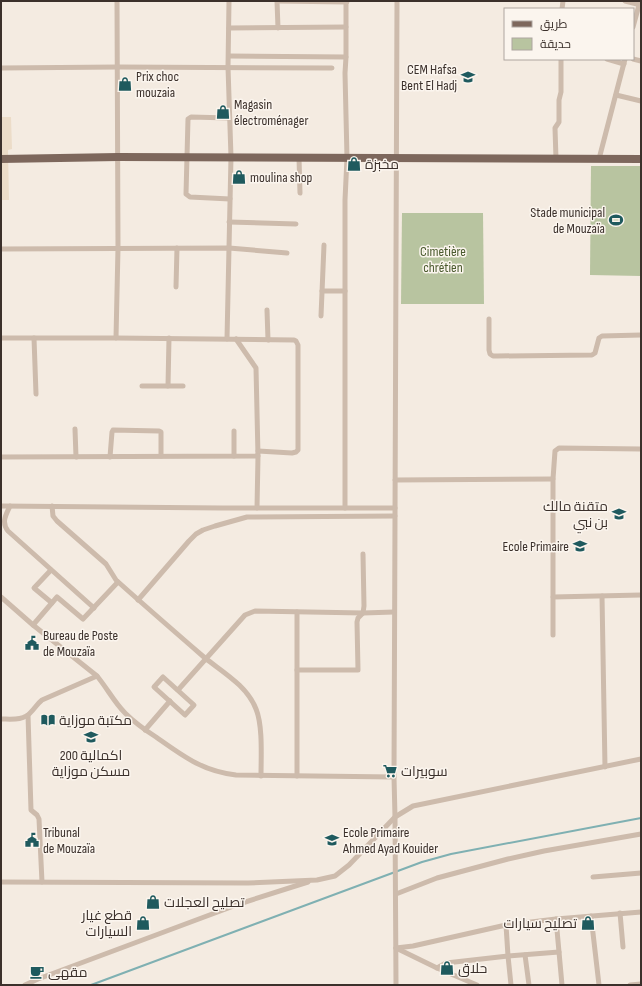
<svg xmlns="http://www.w3.org/2000/svg" width="642" height="986" font-family="'Sofia Sans Condensed',Cairo,sans-serif">
<style>
.green{fill:#b8c4a0}
.plaza{fill:#ecdcc8}
.lines{fill:none;stroke-linecap:round;stroke-linejoin:round}
.stream{stroke:#7fb0b2;stroke-width:2}
.minor{stroke:#cdbbac;stroke-width:5}
.primary{stroke:#7d675c;stroke-width:8}
.labels{text-anchor:middle;stroke-width:3;stroke-linejoin:round;paint-order:stroke}
.poi-label{font-size:14px;fill:#3b302b;stroke:#fbf5ee;text-anchor:start}
.park-label{font-size:14px;fill:#4a5a2e;stroke:#fbf5ee}
</style>
<rect width="100%" height="100%" fill="#f4ebe1"/>
<g class="green">
<polygon points="591,166 641,166 641,276 590,275"/>
<polygon points="402,213 483,213 484,304 401,304"/>
</g>
<polygon class="plaza" points="1,117 11,117 12,149 8,150 9,200 1,200"/>
<g class="lines">
<polyline class="stream" points="91,985 422,862 451,854 641,818"/>
<g class="minor">
<polyline points="277,1 347,2"/>
<polyline points="277,1 278,28"/>
<polyline points="625,1 641,5"/>
<polyline points="562,9 563,1"/>
<polyline points="633,27 639,5"/>
<polyline points="229,28 346,27"/>
<polyline points="229,56 346,57"/>
<polyline points="607,59 624,64"/>
<polyline points="633,59 641,61"/>
<polyline points="1,68 118,67 332,68"/>
<polyline points="616,95 641,101"/>
<polyline points="229,118 191,117 188,119 186,194 190,197 230,199"/>
<polyline points="299,158 300,193"/>
<polyline points="556,159 555,128 559,122 559,100 561,92 561,59"/>
<polyline points="599,159 625,59"/>
<polyline points="229,222 296,224"/>
<polyline points="1,249 229,248 287,253"/>
<polyline points="176,287 177,248"/>
<polyline points="322,291 345,291"/>
<polyline points="267,310 268,340"/>
<polyline points="321,316 324,245"/>
<polyline points="489,319 489,350 490,354 493,356 497,356 592,355 595,353 599,338 602,336 641,335"/>
<polyline points="1,338 116,338 294,340 296,341 298,345 298,450 296,452 292,453 258,451"/>
<polyline points="34,338 36,394"/>
<polyline points="116,338 118,248 117,1"/>
<polyline points="227,339 231,157 228,67 229,1"/>
<polyline points="142,386 183,386"/>
<polyline points="168,386 169,338"/>
<polyline points="75,429 76,457"/>
<polyline points="234,456 234,431"/>
<polyline points="1,457 258,456 256,368 236,339"/>
<polyline points="110,457 112,432 113,430 159,431 161,432 161,456"/>
<polyline points="395,480 553,479"/>
<polyline points="1,506 222,508 395,508"/>
<path d="M10 506C6 515 1 522 8 531L94 608"/>
<path d="M52 506 53 516 57 521 106 564 116 580C145 606 175 632 205 658 224 673 247 686 256 709 263 726 261 757 261 776"/>
<polyline points="257,508 258,456"/>
<polyline points="345,508 345,200 347,158 345,73 346,57 346,1"/>
<polyline points="51,570 34,588 52,603"/>
<polyline points="602,596 605,767"/>
<path d="M1 597 33 625 97 676C107 688 114 702 125 713 134 722 145 730 156 737 183 756 202 771 236 775L394 777"/>
<polyline points="553,597 641,595"/>
<polyline points="138,600 189,541 196,534 203,530 215,526 247,517 395,516"/>
<polyline points="33,625 57,597 83,619 118,582"/>
<polyline points="553,635 553,479 555,451 559,448 641,449"/>
<polyline points="297,670 358,670 357,622 358,618 363,613 364,606 363,554"/>
<polygon points="163,677 194,705 185,715 154,687"/>
<polyline points="178,690 245,615 255,611 363,613 394,612"/>
<polyline points="28,715 31,810 37,815 39,819 42,882"/>
<path d="M1 719C11 719 24 721 31 712 35 708 37 704 42 700L97 676"/>
<polyline points="145,730 170,701"/>
<polyline points="297,776 297,612"/>
<polyline points="593,877 641,873"/>
<polyline points="1,882 248,883 317,880 335,876 349,865 395,817 413,806 641,759"/>
<polyline points="396,894 437,878 508,859 544,851 641,834"/>
<polyline points="620,913 623,947"/>
<polyline points="591,916 599,985"/>
<polyline points="556,919 562,985"/>
<polyline points="506,925 508,956 511,985"/>
<polyline points="396,948 413,946 506,925 556,919 641,912"/>
<polyline points="396,948 437,968 477,985"/>
<polyline points="525,955 529,985"/>
<polyline points="437,968 446,963 508,956 559,952"/>
<polyline points="25,985 38,979 239,904 308,882"/>
<polyline points="396,985 395,817 394,777 397,1"/>
<polyline points="630,985 641,984"/>
</g>
<polyline class="primary" points="1,159 118,157 641,159"/>
</g>
<defs>
<symbol id="school-bare" viewBox="-9 -9 18 18"><path d="M0-5L7-2L0 1L-7-2ZM-4 1L0 2.5L4 1V4Q0 6-4 4Z" fill="#1f5a5e" stroke="#fbf5ee" stroke-width="2.5" paint-order="stroke"/></symbol>
<symbol id="shop-bare" viewBox="-9 -9 18 18"><path d="M-5-2.5h2.3a2.7 3.5 0 0 1 5.4 0H5L5.5 6h-11ZM-1.5-2.5h3a1.5 2.3 0 0 0-3 0Z" fill="#1f5a5e" stroke="#fbf5ee" stroke-width="2.5" paint-order="stroke"/></symbol>
<symbol id="stadium-bare" viewBox="-9 -9 18 18"><path d="M0-5a6.5 5 0 1 0 0 10a6.5 5 0 1 0 0-10ZM-3.5-1.8h7v3.6h-7Z" fill="#1f5a5e" stroke="#fbf5ee" stroke-width="2.5" paint-order="stroke"/></symbol>
<symbol id="civic-bare" viewBox="-9 -9 18 18"><path d="M-.6-6.5H3V-4.5H.6V-3L4-1V1h2V6H-6V1h2V-1L-.6-3ZM-1.2 2.5V6h2.4V2.5Z" fill="#1f5a5e" stroke="#fbf5ee" stroke-width="2.5" paint-order="stroke"/></symbol>
<symbol id="library-bare" viewBox="-9 -9 18 18"><path d="M-6-4Q-3-5.5-.7-3.5V5Q-3 3-6 4ZM6-4Q3-5.5 .7-3.5V5Q3 3 6 4Z" fill="#1f5a5e" stroke="#fbf5ee" stroke-width="2.5" paint-order="stroke"/></symbol>
<symbol id="supermarket-bare" viewBox="-9 -9 18 18"><path d="M-6-5.5h2.5l.6 2H6L4.5 2H-2.5L-4.4-4H-6ZM-1.5 3.2a1.3 1.3 0 1 0 .1 0ZM3 3.2a1.3 1.3 0 1 0 .1 0Z" fill="#1f5a5e" stroke="#fbf5ee" stroke-width="2.5" paint-order="stroke"/></symbol>
<symbol id="cafe-bare" viewBox="-9 -9 18 18"><path d="M-5.5-4.5H6V0H3Q3 3.5 0 3.5H-2.5Q-5.5 3.5-5.5 0ZM3-3.2v2h1.7v-2ZM-6 4.5H4V6H-6Z" fill="#1f5a5e" stroke="#fbf5ee" stroke-width="2.5" paint-order="stroke"/></symbol>
</defs>
<g fill-rule="evenodd">
<use href="#school-bare" x="458" y="67" width="20" height="20"/>
<use href="#shop-bare" x="115" y="74" width="20" height="20"/>
<use href="#shop-bare" x="213" y="102" width="20" height="20"/>
<use href="#shop-bare" x="344" y="154" width="20" height="20"/>
<use href="#shop-bare" x="229" y="167" width="20" height="20"/>
<use href="#stadium-bare" x="606" y="210" width="20" height="20"/>
<use href="#school-bare" x="609" y="504" width="20" height="20"/>
<use href="#school-bare" x="570" y="536" width="20" height="20"/>
<use href="#civic-bare" x="22" y="633" width="20" height="20"/>
<use href="#library-bare" x="38" y="710" width="20" height="20"/>
<use href="#school-bare" x="81" y="727" width="20" height="20"/>
<use href="#supermarket-bare" x="380" y="761" width="20" height="20"/>
<use href="#civic-bare" x="22" y="830" width="20" height="20"/>
<use href="#school-bare" x="322" y="830" width="20" height="20"/>
<use href="#shop-bare" x="143" y="892" width="20" height="20"/>
<use href="#shop-bare" x="133" y="913" width="20" height="20"/>
<use href="#shop-bare" x="578" y="913" width="20" height="20"/>
<use href="#shop-bare" x="437" y="958" width="20" height="20"/>
<use href="#cafe-bare" x="27" y="962" width="20" height="20"/>
</g>
<g class="labels">
<g class="poi-label">
<text x="457" y="74" text-anchor="end">CEM Hafsa<tspan x="457" dy="16">Bent El Hadj</tspan></text>
<text x="136" y="81">Prix choc<tspan x="136" dy="16">mouzaia</tspan></text>
<text x="234" y="109">Magasin<tspan x="234" dy="16">électroménager</tspan></text>
<text x="365" y="169">مخبزة</text>
<text x="250" y="182">moulina shop</text>
<text x="605" y="217" text-anchor="end">Stade municipal<tspan x="605" dy="16">de Mouzaïa</tspan></text>
<text x="608" y="511" text-anchor="end">متقنة مالك<tspan x="608" dy="16">بن نبي</tspan></text>
<text x="569" y="551" text-anchor="end">Ecole Primaire</text>
<text x="43" y="640">Bureau de Poste<tspan x="43" dy="16">de Mouzaïa</tspan></text>
<text x="59" y="725">مكتبة موزاية</text>
<text x="91" y="760" text-anchor="middle">اكمالية 200<tspan x="91" dy="16">مسكن موزاية</tspan></text>
<text x="401" y="776">سوبيرات</text>
<text x="43" y="837">Tribunal<tspan x="43" dy="16">de Mouzaïa</tspan></text>
<text x="343" y="837">Ecole Primaire<tspan x="343" dy="16">Ahmed Ayad Kouider</tspan></text>
<text x="164" y="907">تصليح العجلات</text>
<text x="132" y="920" text-anchor="end">قطع غيار<tspan x="132" dy="16">السيارات</tspan></text>
<text x="577" y="928" text-anchor="end">تصليح سيارات</text>
<text x="458" y="973">حلاق</text>
<text x="48" y="977">مقهى</text>
</g>
<g class="park-label">
<text x="443" y="256">Cimetière<tspan x="443" dy="16">chrétien</tspan></text>
</g>
</g>
<rect width="642" height="986" fill="none" stroke="#3b302b" stroke-width="4"/>
<rect x="504" y="8" width="130" height="52" fill="#fbf5ee" stroke="#aea6a0"/>
<rect x="512" y="21" width="20" height="6" fill="#7d675c" stroke="#aea6a0"/>
<text x="540" y="28" font-size="12" fill="#3b302b">طريق</text>
<rect x="512" y="38" width="20" height="12" fill="#b8c4a0" stroke="#aea6a0"/>
<text x="540" y="48" font-size="12" fill="#3b302b">حديقة</text>
</svg>
